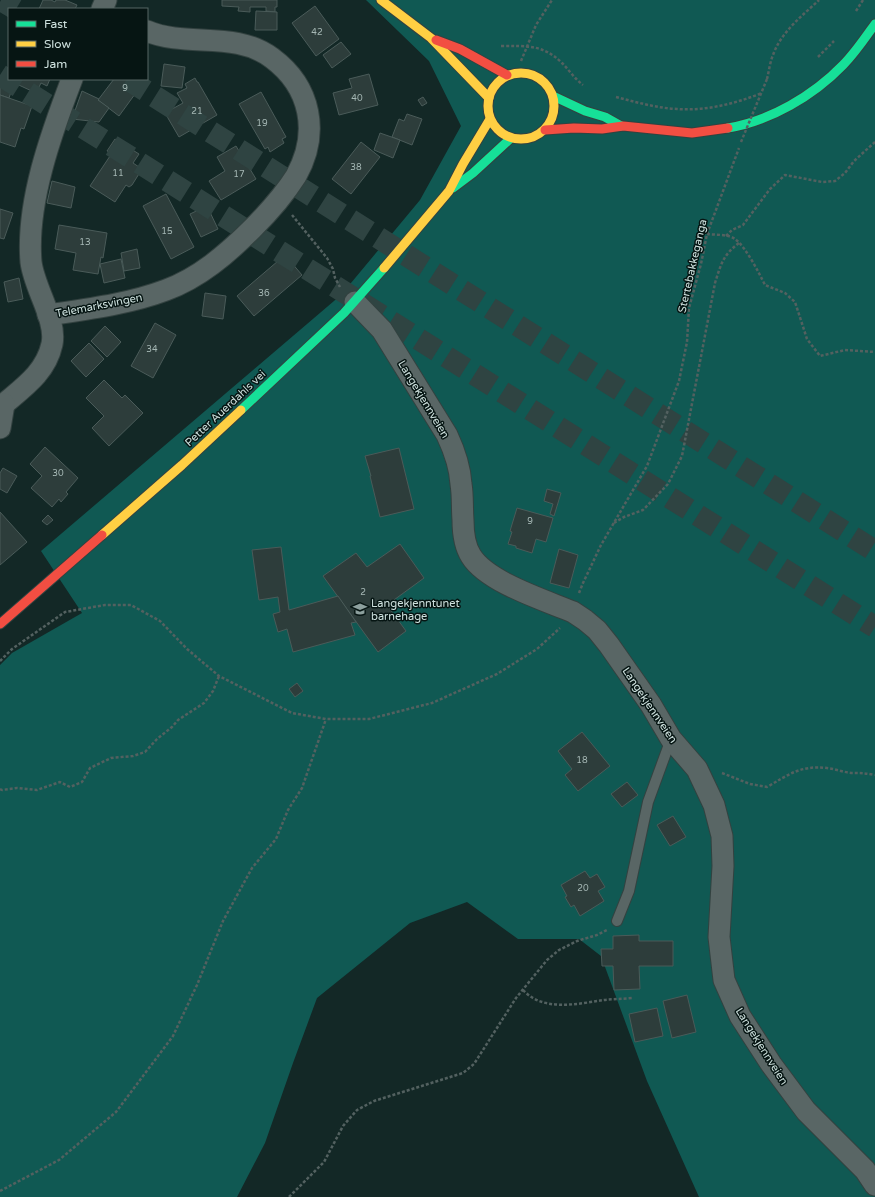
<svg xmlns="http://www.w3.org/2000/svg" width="875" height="1197" font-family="'Varela Round',sans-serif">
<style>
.forest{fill:#105953}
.building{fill:#2d3d3b;stroke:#4a5b59}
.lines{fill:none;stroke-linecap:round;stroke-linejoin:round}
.highway-tunnel{stroke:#2f4442;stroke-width:22;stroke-dasharray:22 11;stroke-linecap:butt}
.lane-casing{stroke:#334240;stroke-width:12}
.street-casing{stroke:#334240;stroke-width:23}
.fast-casing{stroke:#334240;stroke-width:11}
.slow-casing{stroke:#334240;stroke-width:11}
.jam-casing{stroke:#334240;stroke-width:11}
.path{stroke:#536160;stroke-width:2.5;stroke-dasharray:3 2;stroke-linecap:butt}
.lane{stroke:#596665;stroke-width:10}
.street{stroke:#596665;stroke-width:21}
.fast{stroke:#16e098;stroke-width:9}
.slow{stroke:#ffcf43;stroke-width:9}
.jam{stroke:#f24e42;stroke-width:9}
.path-bridge{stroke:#536160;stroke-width:2.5;stroke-dasharray:3 2;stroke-linecap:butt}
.labels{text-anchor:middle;stroke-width:3;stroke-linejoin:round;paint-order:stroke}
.number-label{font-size:9px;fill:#a6b8b5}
.street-label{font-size:11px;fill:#cee1de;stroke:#061513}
.poi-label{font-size:11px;fill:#cee1de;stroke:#061513;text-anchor:start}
</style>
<rect width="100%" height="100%" fill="#132826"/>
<polygon class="forest" points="366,0 875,0 875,1197 699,1197 647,1081 601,956 579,939 518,939 467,902 410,923 317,998 293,1063 265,1143 237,1197 0,1197 0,665 12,653 82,613 41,551 341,295 420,200 461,126 429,61"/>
<g class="building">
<polygon points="43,0 51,0 55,2 56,0 65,0 77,5 75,9 39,9"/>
<polygon points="222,0 277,0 277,7 275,7 275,12 266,11 266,7 250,7 250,12 238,11 239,7 222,6"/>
<polygon points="315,6 339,39 316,56 292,23"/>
<polygon points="256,11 277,12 277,30 255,30"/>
<polygon points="341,42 351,54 332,68 323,55"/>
<polygon points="164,64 185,67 182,88 161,86"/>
<polygon points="369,74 378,105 339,115 333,93 352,88 349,79"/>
<polygon points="9,77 9,79 50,79 47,86 41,83 36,93 8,80"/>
<polygon points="195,78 197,82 198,82 217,115 179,137 165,113 183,103 177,93 187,88 185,84"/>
<polygon points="114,79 146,79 119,116 98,100"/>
<polygon points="0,81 13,86 9,98 0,95"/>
<polygon points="82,91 99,99 98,100 109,108 99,122 72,119"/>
<polygon points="261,92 286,137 282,139 284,143 270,152 268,147 265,149 239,104"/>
<polygon points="0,95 32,106 24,129 21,128 15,147 0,142"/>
<polygon points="423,97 427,103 422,106 418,100"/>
<polygon points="407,114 422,119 412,145 392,137 399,119 404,121"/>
<polygon points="380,133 400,140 393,158 374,150"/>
<polygon points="115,139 139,154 133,163 142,169 132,185 129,187 126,185 115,202 90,186 112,153 107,151"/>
<polygon points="361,142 380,157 351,194 332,179"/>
<polygon points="236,146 256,179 221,200 209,181 225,171 217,157"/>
<polygon points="52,181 75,187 71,208 47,203"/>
<polygon points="166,194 194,247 171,259 143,206"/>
<polygon points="207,206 218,229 201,237 190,214"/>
<polygon points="0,209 13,213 4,239 0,238"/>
<polygon points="59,225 107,233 103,258 101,257 98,274 73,270 76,253 55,249"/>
<polygon points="137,249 140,268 124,271 121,253"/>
<polygon points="285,255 302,275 254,316 237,296"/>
<polygon points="121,259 125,278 104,283 100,264"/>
<polygon points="19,278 23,299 8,302 4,282"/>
<polygon points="205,293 226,296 223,319 202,316"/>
<polygon points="155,323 176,335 153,378 131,366"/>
<polygon points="105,326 121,342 107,357 91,341"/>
<polygon points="89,343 104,359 86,377 71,361"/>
<polygon points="104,380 122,398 125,395 143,413 109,446 92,428 104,416 86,398"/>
<polygon points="45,447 78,478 66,492 68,494 61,502 59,499 52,507 31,488 42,476 30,464"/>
<polygon points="399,448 414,509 380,517 370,476 371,476 365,456"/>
<polygon points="3,468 17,476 7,493 0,489 0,473"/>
<polygon points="547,489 561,493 554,516 550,514 553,504 544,501"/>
<polygon points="517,508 553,518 546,542 536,539 532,553 516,548 516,546 508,544 512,532 510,531"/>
<polygon points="0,512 27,542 0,565"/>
<polygon points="48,515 53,520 47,525 42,521"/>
<polygon points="400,544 424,578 387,605 406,631 378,652 323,576 356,553 367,567"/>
<polygon points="281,547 289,610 338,596 356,622 351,623 355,635 293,652 287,629 278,632 273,614 280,612 278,597 259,600 252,550"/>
<polygon points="559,549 578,555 569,588 550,583"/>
<polygon points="297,683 303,691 295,697 289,689"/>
<polygon points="582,732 610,766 578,791 565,775 572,769 558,751"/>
<polygon points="627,782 638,795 622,807 611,794"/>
<polygon points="673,816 686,837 670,846 657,825"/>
<polygon points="585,871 590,878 597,874 605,887 598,891 604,901 580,916 574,905 571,907 565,897 567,896 561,885"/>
<polygon points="639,935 639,941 673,941 673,966 639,966 640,989 614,990 613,966 602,966 601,949 613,949 613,936"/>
<polygon points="687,995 696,1032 672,1038 663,1001"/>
<polygon points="657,1008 663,1036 635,1042 629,1014"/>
</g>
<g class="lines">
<g class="highway-tunnel">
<polyline points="1,0 16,9"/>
<polyline points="0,75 875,627"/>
<polyline points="127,79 875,551"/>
</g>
<defs>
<polyline id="lane" points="617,921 629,891 648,802 671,739"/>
<g id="street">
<polyline points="102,9 106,0"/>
<path d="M355 302 382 330 447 435C454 450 460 466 461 484 463 496 462 508 463 520 463 532 464 545 471 556 487 582 544 600 573 612L585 620 597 630 609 645 651 705 671 739 697 769 714 805 722 836 723 866 719 937 724 980 740 1016 771 1064 806 1111 865 1170 875 1185"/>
<path d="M48 315C88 309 129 304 166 290 199 278 227 254 252 229 268 213 284 195 296 176 320 133 311 87 272 58 235 30 187 48 147 31"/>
<path d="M0 404H4C24 387 46 372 52 344 57 320 34 288 31 262 26 203 51 134 72 79"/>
<polyline points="0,428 4,404"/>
</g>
<g id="fast">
<polyline points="553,96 585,111 605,117 621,126"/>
<path d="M728 128C770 121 813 96 843 65 855 53 865 38 875 24"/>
<polyline points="453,188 473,173 511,138"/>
<polyline points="241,410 344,313 384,268"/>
</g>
<g id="slow">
<polyline points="381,0 431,38 489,98"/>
<circle cx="521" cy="106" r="33"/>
<polyline points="384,268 449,191 463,164 490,119"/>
<polyline points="102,535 182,465 241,410"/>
</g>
<g id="jam">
<polyline points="436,40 460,49 507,75"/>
<polyline points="545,130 574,128 602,129 623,126 692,133 728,128"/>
<polyline points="0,624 102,535"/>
</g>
</defs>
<use href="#lane" class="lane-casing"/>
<use href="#street" class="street-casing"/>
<use href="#fast" class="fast-casing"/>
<use href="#slow" class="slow-casing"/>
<use href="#jam" class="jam-casing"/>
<g class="path">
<polyline points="856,11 863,0"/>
<path d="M501 46C525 46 543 44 562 63 569 70 575 79 583 85"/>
<polyline points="818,57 834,41"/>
<polyline points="521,61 536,25 552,0"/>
<path d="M767 79C769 71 770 62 773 55 781 32 802 16 819 0"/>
<path d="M616 97C636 102 656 108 677 109 706 111 734 104 762 93"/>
<polyline points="292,215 327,258 333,269 335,278 340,287"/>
<path d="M707 234C715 235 728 234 735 239 746 247 759 273 765 285L785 293 795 302 807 339 820 356 845 350 875 352"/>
<polyline points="726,236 732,230 743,225 770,189 785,175 822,182 835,181 845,173 854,161 875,142"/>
<path d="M614 523 624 517 643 510 668 484 682 456 715 283C721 264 723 255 739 243"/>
<polyline points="579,593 583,583 601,545 647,466 679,381 687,342 689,308 701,264 707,234 739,148"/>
<polyline points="0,661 12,649 65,612 105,605 131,605 160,621 187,649 219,676 292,713 326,719 369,719 432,703 497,674 537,649 560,628"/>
<path d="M722 773 750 784 767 787C788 775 800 765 827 768 835 769 843 772 851 773 859 773 866 773 875 775"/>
<polyline points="0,789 2,790 17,788 37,790 60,782 70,787 82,782 90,768 111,758 133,756 145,752 157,739 172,727 178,720 204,703 213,691 219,676"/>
<path d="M523 990C543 1012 577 1004 604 1000 613 999 622 999 632 998"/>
<polyline points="0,1191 59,1160 116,1112 173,1036 197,985 223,921 252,868 276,839 288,810 302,788 326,719"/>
<polyline points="289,1197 324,1162 343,1126 357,1110 374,1101 463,1073 474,1064 516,998 547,960 559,950 577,941 597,935 607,930"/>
</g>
<use href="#lane" class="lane"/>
<use href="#street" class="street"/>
<use href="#fast" class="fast"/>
<use href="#slow" class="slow"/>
<use href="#jam" class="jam"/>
<polyline class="path-bridge" points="741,142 767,79"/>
</g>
<defs>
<symbol id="school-bare" viewBox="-9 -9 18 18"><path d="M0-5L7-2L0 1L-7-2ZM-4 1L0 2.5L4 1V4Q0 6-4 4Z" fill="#8da09e" stroke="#061513" stroke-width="2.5" paint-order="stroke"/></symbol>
</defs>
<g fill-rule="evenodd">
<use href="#school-bare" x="350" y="599" width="20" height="20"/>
</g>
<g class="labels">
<g class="number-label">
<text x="317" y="35">42</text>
<text x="125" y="91">9</text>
<text x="357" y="101">40</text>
<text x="197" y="114">21</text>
<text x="262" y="126">19</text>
<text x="356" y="170">38</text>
<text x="118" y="176">11</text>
<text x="239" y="177">17</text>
<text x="167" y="234">15</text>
<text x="85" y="245">13</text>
<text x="264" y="296">36</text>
<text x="152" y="352">34</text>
<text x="58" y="476">30</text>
<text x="530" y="524">9</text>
<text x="363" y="595">2</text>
<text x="582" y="763">18</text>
<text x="583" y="891">20</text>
</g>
<g class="street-label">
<text transform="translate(692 266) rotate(-77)" y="4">Stertebakkeganga</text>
<text transform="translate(99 305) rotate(-11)" y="4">Telemarksvingen</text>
<text transform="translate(424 399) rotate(59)" y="4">Langekjennveien</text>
<text transform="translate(225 408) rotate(-43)" y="4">Petter Auerdahls vei</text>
<text transform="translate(650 705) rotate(56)" y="4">Langekjennveien</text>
<text transform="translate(762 1046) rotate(58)" y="4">Langekjennveien</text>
</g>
<g class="poi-label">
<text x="371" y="607">Langekjenntunet<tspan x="371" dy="13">barnehage</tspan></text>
</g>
</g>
<rect x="8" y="8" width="140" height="72" fill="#061513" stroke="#566764"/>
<rect x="16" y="21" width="20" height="6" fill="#16e098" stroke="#566764"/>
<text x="44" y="28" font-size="12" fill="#cee1de">Fast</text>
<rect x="16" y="41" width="20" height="6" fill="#ffcf43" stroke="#566764"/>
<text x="44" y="48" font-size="12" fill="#cee1de">Slow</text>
<rect x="16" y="61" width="20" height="6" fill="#f24e42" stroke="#566764"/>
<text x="44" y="68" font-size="12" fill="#cee1de">Jam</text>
</svg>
